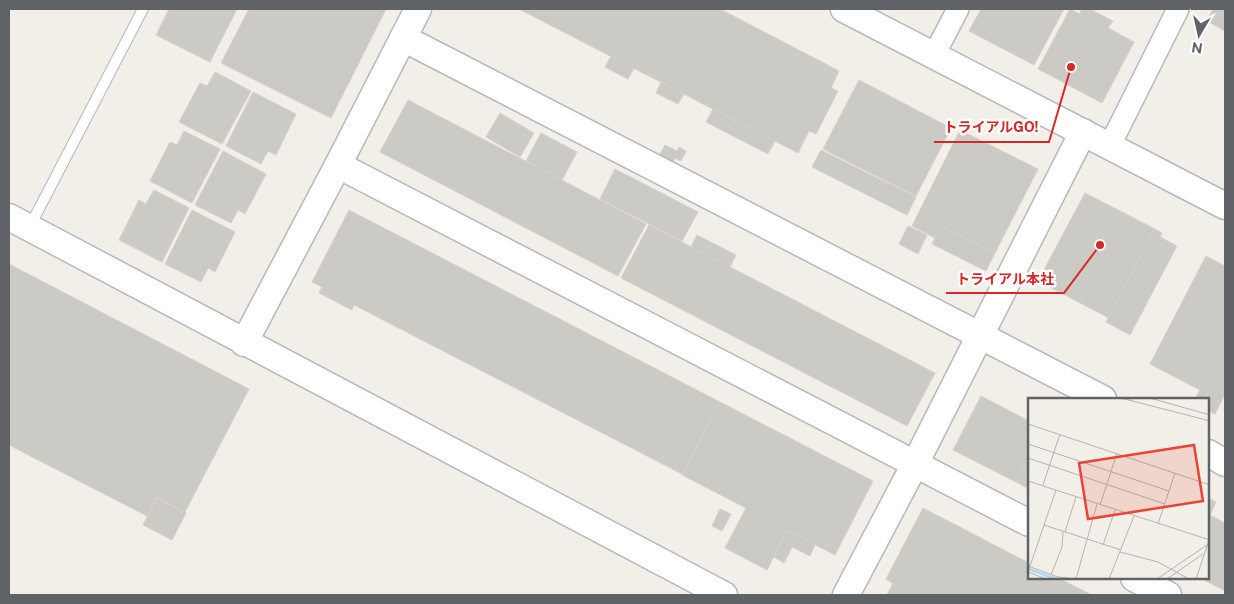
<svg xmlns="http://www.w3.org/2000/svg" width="1234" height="604" font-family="'Public Sans','Noto Sans JP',sans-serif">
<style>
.building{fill:#cccac5;stroke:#d6d1c6}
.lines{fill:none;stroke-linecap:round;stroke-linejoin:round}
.service-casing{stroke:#b5b8bc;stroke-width:12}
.minor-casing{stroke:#b5b8bc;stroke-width:24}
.tertiary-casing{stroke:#b5b8bc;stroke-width:29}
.service{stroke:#fff;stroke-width:10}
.minor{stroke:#fff;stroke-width:21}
.tertiary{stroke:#fff;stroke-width:26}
.inset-river{fill:none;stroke:#aadaff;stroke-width:2.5}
.inset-road{fill:none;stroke:#b3b3b1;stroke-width:1}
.view{fill:#ea4335;fill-opacity:0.15;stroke:#ea4335;stroke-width:2.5}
.inset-edge{fill:none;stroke:#5f6368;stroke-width:2.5}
.leader{fill:none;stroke:#d62828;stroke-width:2}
.callout-dot{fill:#d62828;stroke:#fff;stroke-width:2}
.callout-label{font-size:14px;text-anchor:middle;font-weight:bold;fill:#d62828;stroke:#fff;stroke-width:5;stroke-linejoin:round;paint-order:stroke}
</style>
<rect width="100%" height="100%" fill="#f1efe8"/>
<g class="building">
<polygon points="169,9 237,9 210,62 156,35"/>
<polygon points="249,9 386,9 331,118 221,63"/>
<polygon points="519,9 720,9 839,71 831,88 838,91 816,134 809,131 798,153"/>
<polygon points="981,9 1064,9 1034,65 969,31"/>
<polygon points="1070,9 1079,14 1082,9 1090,9 1113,21 1108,28 1134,42 1102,103 1038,69"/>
<polygon points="1213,9 1225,9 1225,31 1207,21"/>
<polygon points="611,56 634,68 628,79 605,67"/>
<polygon points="215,72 251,91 222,144 179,122 200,83 207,86"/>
<polygon points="859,80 951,128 916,196 823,149"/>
<polygon points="661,82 684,94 678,104 656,93"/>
<polygon points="253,92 296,114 276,155 268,151 261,164 226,146"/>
<polygon points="408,100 646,224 618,276 380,152"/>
<polygon points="713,109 775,141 768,154 706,122"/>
<polygon points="500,113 534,133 520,157 486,137"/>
<polygon points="960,130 1038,169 995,253 941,226 935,238 912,226"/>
<polygon points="184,131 220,149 192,203 150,181 170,142 177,145"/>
<polygon points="541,133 577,152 562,180 526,161"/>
<polygon points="665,145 677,151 679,147 686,151 681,161 675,158 673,163 659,156"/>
<polygon points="821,150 916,197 907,215 812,167"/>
<polygon points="223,151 266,174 245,214 238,210 231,223 195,205"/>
<polygon points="615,169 698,212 682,241 600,199"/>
<polygon points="154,190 189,208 162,262 119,240 139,200 146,204"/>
<polygon points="1085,193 1155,229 1109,318 1038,281"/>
<polygon points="192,210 235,232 215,272 208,268 201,282 165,264"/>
<polygon points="349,210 720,402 682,474 354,305 352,310 319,293 322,287 312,282"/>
<polygon points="649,225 935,373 907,426 621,278"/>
<polygon points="908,226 927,235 918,254 899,244"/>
<polygon points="941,226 995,253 986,271 932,244"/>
<polygon points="1155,229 1162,233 1160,237 1177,246 1130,335 1106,322"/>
<polygon points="697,235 736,255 730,267 691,247"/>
<polygon points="1206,256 1225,266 1225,394 1215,414 1208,411 1208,399 1195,399 1200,390 1150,364"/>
<polygon points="9,264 249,389 185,512 157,497 147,516 9,445"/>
<polygon points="981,396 1029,421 1029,457 1016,482 953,450"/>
<polygon points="720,402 873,481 835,555 787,530 767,570 725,548 746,508 682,475"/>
<polygon points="1029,457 1029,489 1016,482"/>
<polygon points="157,498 186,513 172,540 143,525"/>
<polygon points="1208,498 1216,502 1210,515 1208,514"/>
<polygon points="923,508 1029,563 1029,578 1058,578 1092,595 917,595 914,593 913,595 887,595 893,583 886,579"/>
<polygon points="720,509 731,514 722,531 712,526"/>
<polygon points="1208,514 1225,523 1225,591 1200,578 1208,578"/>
<polygon points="787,530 815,545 810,556 792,547 784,563 774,557"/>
</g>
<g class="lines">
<defs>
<polyline id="service" points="29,228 143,9"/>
<g id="minor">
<polyline points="934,55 958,9"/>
<polyline points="1109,147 1178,9"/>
</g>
<g id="tertiary">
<polyline points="844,9 1225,206"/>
<polyline points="403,38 1103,399"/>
<polyline points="338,165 1029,523"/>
<polyline points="9,217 724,595"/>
<polyline points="244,343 338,165 418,9"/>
<polyline points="1208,453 1225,463"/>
<polyline points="1134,578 1168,595"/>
<polyline points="846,595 915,464 1083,132"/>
</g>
</defs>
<use href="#service" class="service-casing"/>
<use href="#minor" class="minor-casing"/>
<use href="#tertiary" class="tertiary-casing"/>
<use href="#service" class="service"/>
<use href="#minor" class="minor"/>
<use href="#tertiary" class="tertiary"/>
</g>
<g transform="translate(1028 398)">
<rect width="181" height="181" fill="#f1efe8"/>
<path class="inset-river" d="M1 171 28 181"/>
<path class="inset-road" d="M93 0 182 23M122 0 182 17M0 26 182 87M0 46 141 93M0 60 137 106M0 83 182 142M15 87 32 36M72 107 89 55M130 126 147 75M16 127 93 152M37 134 48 99M75 147 87 112M92 154 130 164 161 181M0 168 30 179 48 181M0 174 28 92M0 174 18 181M23 177 34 149 35 134M48 181 69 106M81 181 106 118M129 181 179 147M139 181 175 156M168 181 181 142"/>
<path class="view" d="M166 47 175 103 60 121 51 65Z"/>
<rect width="181" height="181" class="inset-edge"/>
</g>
<path class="leader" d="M1071 67L1049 142H934M1100 245L1064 293H946"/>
<g class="callout-dot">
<circle cx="1071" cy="67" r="5"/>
<circle cx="1100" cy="245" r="5"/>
</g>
<g class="callout-label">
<text x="991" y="132">トライアルGO!</text>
<text x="1005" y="284">トライアル本社</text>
</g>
<rect width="1234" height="604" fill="none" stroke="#5f6368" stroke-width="20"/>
<g transform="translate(1199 35) rotate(189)" stroke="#ffffff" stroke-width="4" paint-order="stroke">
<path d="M0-4L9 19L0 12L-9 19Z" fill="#5f6368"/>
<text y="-8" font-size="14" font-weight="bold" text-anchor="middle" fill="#5f6368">N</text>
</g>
</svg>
